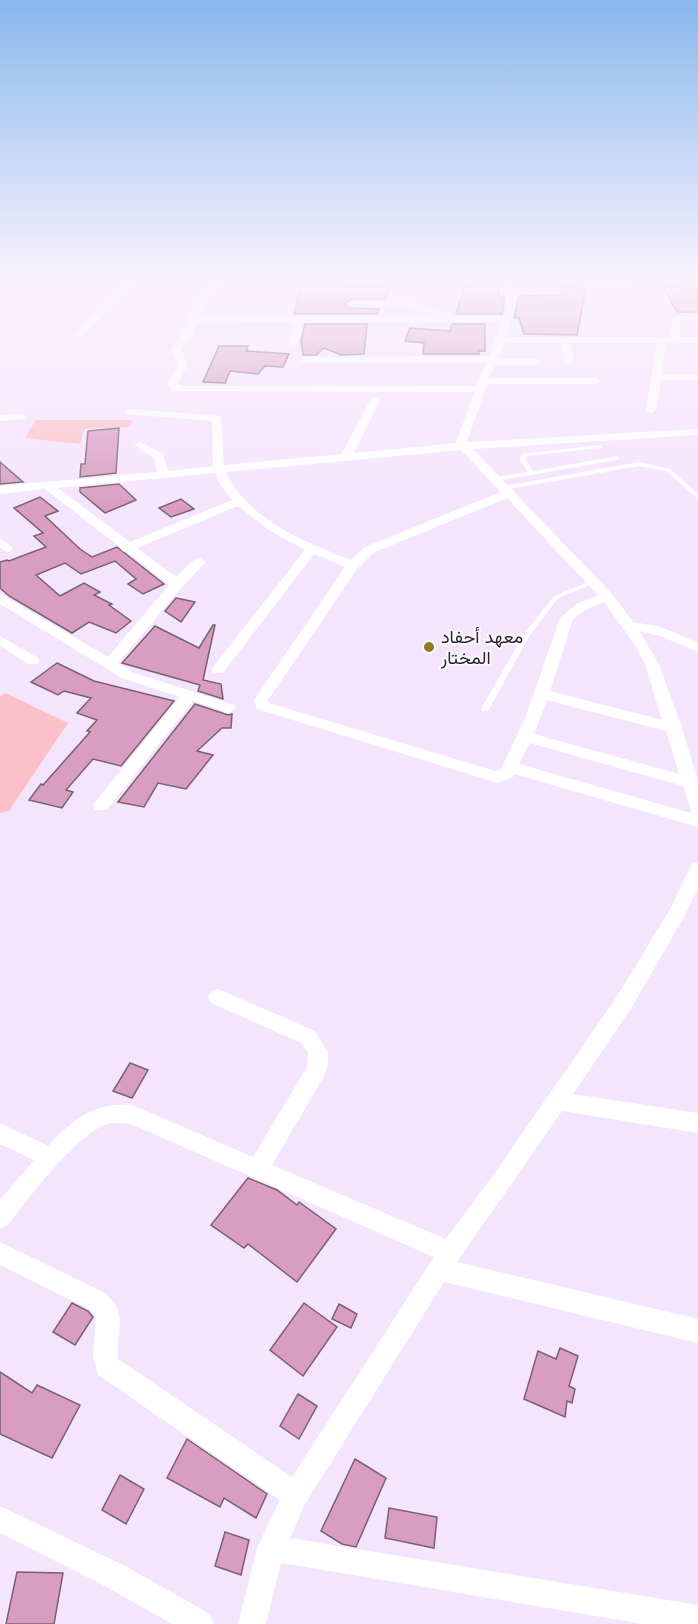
<svg xmlns="http://www.w3.org/2000/svg" width="698" height="1624" font-family="'Libre Baskerville',Vazirmatn,serif">
<style>
.green{fill:#fac1c8}
.building{fill:#d99dc1;stroke:#79616f;stroke-width:1.5}
.lines{fill:none;stroke-linecap:round;stroke-linejoin:round}
.service{fill:#fff;fill-rule:evenodd}
.minor{fill:#fff;fill-rule:evenodd}
.poi-dot{fill:#917a20;stroke:#fbf7fc;stroke-width:2}
.labels{text-anchor:middle;stroke-width:4.5;stroke-linejoin:round;paint-order:stroke}
.poi-label{font-size:18px;fill:#2b242e;stroke:#fbf7fc;text-anchor:start}
</style>
<rect width="100%" height="100%" fill="#f5e4fd"/>
<g class="green">
<polygon points="36,420 133,420 129,427 84,429 80,444 25,438"/>
<polygon points="5,693 68,723 9,811 0,813 0,696"/>
</g>
<g class="building">
<polygon points="301,283 328,283 390,288 384,299 352,299 345,304 349,308 379,309 377,314 294,314"/>
<polygon points="465,284 497,284 500,297 505,297 502,314 456,314"/>
<polygon points="676,285 684,290 698,289 698,312 677,312 662,286"/>
<polygon points="558,286 586,289 577,335 524,334 519,318 514,318 519,296 562,295"/>
<polygon points="305,324 367,324 364,354 341,355 324,348 316,355 303,355 301,341"/>
<polygon points="452,324 485,324 485,351 478,351 479,354 423,354 424,343 405,341 410,328 450,331"/>
<polygon points="219,346 248,346 246,351 289,354 283,367 265,366 258,374 230,371 225,383 203,382"/>
<polygon points="119,428 116,473 80,477 81,464 85,464 88,431"/>
<polygon points="0,462 23,482 0,484"/>
<polygon points="119,484 136,500 105,513 80,492 80,488"/>
<polygon points="40,497 58,511 45,516 80,549 92,557 117,547 164,584 143,594 128,584 136,579 115,561 81,574 65,563 36,575 60,596 84,583 100,592 94,595 112,604 109,605 131,621 116,633 89,622 72,633 9,596 0,588 0,562 7,560 9,561 46,547 34,536 43,533 14,508"/>
<polygon points="181,499 194,509 171,517 159,508"/>
<polygon points="176,598 195,602 181,622 165,611"/>
<polygon points="213,625 215,625 203,680 221,684 223,699 198,691 200,685 122,663 155,626 199,648"/>
<polygon points="57,663 94,681 174,701 121,766 93,759 66,790 73,792 62,808 29,800 41,784 43,785 90,732 87,731 97,720 77,713 91,698 64,691 58,695 31,682"/>
<polygon points="195,704 228,715 232,714 231,728 222,728 197,751 213,755 186,789 158,783 144,807 118,802"/>
<polygon points="130,1063 148,1070 132,1098 113,1091"/>
<polygon points="248,1178 277,1190 297,1205 299,1202 336,1229 297,1282 248,1244 244,1248 211,1225"/>
<polygon points="72,1303 88,1311 93,1317 75,1345 53,1332"/>
<polygon points="304,1303 337,1327 303,1376 270,1350"/>
<polygon points="339,1304 357,1314 351,1328 332,1319"/>
<polygon points="560,1348 578,1356 569,1386 575,1389 572,1403 567,1401 565,1417 524,1399 538,1351 556,1359"/>
<polygon points="0,1372 32,1393 37,1385 80,1405 52,1458 0,1434"/>
<polygon points="298,1394 317,1406 299,1439 280,1426"/>
<polygon points="187,1439 267,1494 256,1518 224,1498 220,1507 167,1478"/>
<polygon points="355,1459 386,1478 356,1547 342,1544 321,1531"/>
<polygon points="120,1475 144,1489 126,1524 102,1510"/>
<polygon points="389,1508 437,1517 434,1548 385,1538"/>
<polygon points="225,1532 249,1540 241,1575 215,1566"/>
<polygon points="17,1572 63,1573 54,1624 6,1624"/>
</g>
<g class="lines">
<g class="service">
<polygon points="630,283 636,283 626,286 577,286 575,285 577,284"/>
<polygon points="599,445 602,447 601,448 526,456 525,459 533,471 617,456 620,458 617,460 496,481 493,479 496,477 528,472 519,459 522,454"/>
<polygon points="639,462 670,469 698,494 698,499 666,471 639,466 504,490 501,488 504,486"/>
<polygon points="593,580 596,582 595,583 558,598 530,635 488,711 482,711 481,709 524,634 554,596"/>
</g>
<g class="minor">
<polygon points="128,283 137,283 81,337 75,337 75,333"/>
<path d="M211 283H220L210 293 198 317 438 316 408 307 349 306 347 304 352 301H409L449 314 450 316H504L508 293 500 283H508L517 293 507 337H670L673 317 698 314V320L681 321 680 337H698V343H666L662 374H698V380H661L656 410 651 413 646 410 657 343H570L575 362 570 365 565 362 560 343H505L498 359H538L543 362 538 365H495L489 378H596L601 381 596 384H487L467 442 698 429V435L473 449 612 594 633 622 661 627 698 643V652L660 636 639 631 659 664 682 728 698 781V815L692 813 683 786 530 743 519 764 698 815V827L514 774 513 777 498 783 257 709 254 700 345 567 314 554 223 673H213L211 670 213 667 305 550 270 531 238 506 137 548 176 577 195 559 200 558 206 562 182 587 118 663 132 672 234 705 236 708 229 713 193 701 107 810H95L93 806 95 802 180 697 122 678 0 604V594L108 657 169 585 127 552 122 551 120 547 45 489 0 494V486L157 472 154 458 134 445 140 442 163 454 168 471 213 466 212 421 126 414 125 412 130 409 221 416 224 465 342 454 370 400 375 397 380 400 354 453 456 443 474 392 173 391 167 384 178 365 171 350C186 329 192 300 211 283ZM294 322 288 343 293 346 298 343 303 322H502L489 356 305 357 300 360 305 363 486 362 476 386H180L177 384 188 365 181 350 192 335 196 323ZM461 450 501 492 365 547 351 560C305 542 248 520 226 472ZM215 473 221 486 232 500 130 542 58 488ZM507 498 598 595 576 604 560 618 526 716 501 769 495 771 269 703 268 700 358 568 373 553ZM604 602 635 645 645 664 662 720 550 691 573 619 585 610ZM547 700 666 731 679 774 534 734Z"/>
<polygon points="21,414 25,415 25,419 0,421 0,415"/>
<polygon points="0,538 13,548 11,551 7,552 0,548"/>
<polygon points="0,636 38,658 40,661 38,664 28,664 0,646"/>
<path d="M698 862V888L684 917 632 1007 573 1094 698 1113V1133L562 1111 457 1262 698 1319V1343L444 1282 305 1504 290 1538 698 1605V1624H643L281 1563 266 1624H238L257 1548 280 1500 98 1375 93 1356 96 1316 89 1309 0 1265V1242L105 1293C130 1315 115 1332 118 1359L292 1477 434 1257 131 1124C123 1124 115 1122 108 1124 79 1131 27 1200 8 1225L0 1228V1200L34 1160 0 1144V1123L48 1146C73 1119 94 1102 132 1105L253 1157 307 1067 308 1052 301 1043 211 1003 208 997 211 991 218 989 315 1031 328 1052V1065L324 1076 272 1165 446 1239 494 1174 618 995 670 909 692 864Z"/>
<polygon points="0,1506 127,1567 210,1614 214,1624 172,1624 107,1587 0,1533"/>
</g>
</g>
<linearGradient id="sky" x2="0" y2="1"><stop stop-color="#89b8ed"/><stop offset="0.55" stop-color="#faf3fe"/><stop offset="1" stop-color="#faf3fe" stop-opacity="0"/></linearGradient>
<rect width="698" height="510" fill="url(#sky)"/>
<circle class="poi-dot" cx="429" cy="647" r="6"/>
<g class="labels">
<g class="poi-label">
<text x="441" y="643">معهد أحفاد<tspan x="441" dy="21">المختار</tspan></text>
</g>
</g>
</svg>
